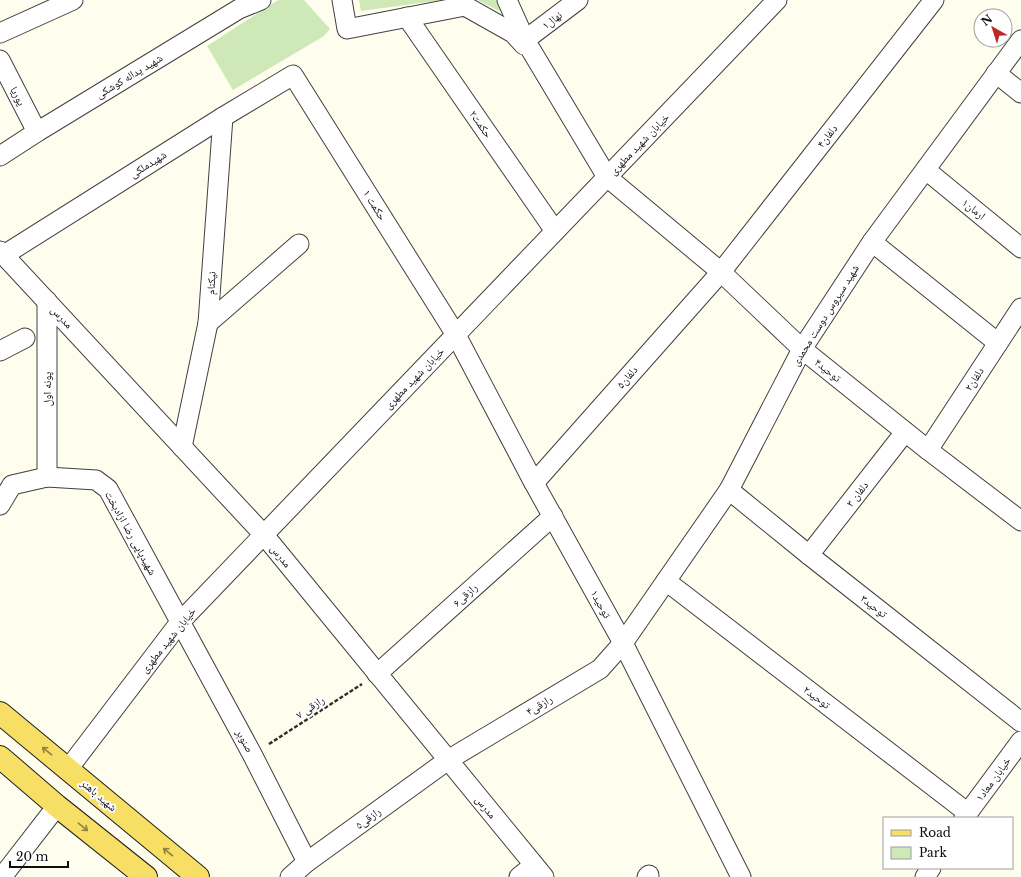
<svg xmlns="http://www.w3.org/2000/svg" width="1021" height="877" font-family="'Libre Baskerville','Noto Naskh Arabic',serif">
<style>
.green{fill:#cee9b7}
.lines{fill:none;stroke-linecap:round;stroke-linejoin:round}
.minor-casing{stroke:#404040;stroke-width:21}
.major-casing{stroke:#1e1e1e;stroke-width:24}
.path{stroke:#2f2f2f;stroke-width:2.5;stroke-dasharray:4 2;stroke-linecap:butt}
.minor{stroke:#fff;stroke-width:19}
.major{stroke:#f7de65;stroke-width:22}
.oneway{stroke:#8e803d}
.labels{text-anchor:middle;stroke-width:4;stroke-linejoin:round;paint-order:stroke}
.street-label{font-size:11px;fill:#0d0d0d;stroke:#fff}
</style>
<rect width="100%" height="100%" fill="#fffded"/>
<g class="green">
<polygon points="278,0 304,0 330,29 324,36 233,90 207,46"/>
<polygon points="359,0 442,0 361,11"/>
<polygon points="477,0 502,0 510,16"/>
</g>
<g class="lines">
<defs>
<g id="minor">
<polyline points="342,0 347,29 465,6 513,33 524,45"/>
<polyline points="507,0 525,40 607,177 721,272 802,349 928,450 1021,521"/>
<polyline points="407,17 555,231"/>
<polyline points="0,33 73,0"/>
<polyline points="525,40 578,0"/>
<polyline points="0,60 37,132"/>
<polyline points="996,73 1021,93"/>
<polyline points="0,156 37,132 239,9 261,0"/>
<polyline points="926,170 1021,248"/>
<polyline points="872,242 998,343"/>
<polyline points="0,251 264,535 544,877"/>
<polyline points="4,255 223,117 293,75 456,335 534,483 623,643 741,877"/>
<polyline points="208,323 299,244"/>
<polyline points="0,351 25,338"/>
<polyline points="182,447 208,323 223,117"/>
<polyline points="928,450 1021,308"/>
<polyline points="47,477 47,301"/>
<polyline points="534,483 721,272 934,0"/>
<polyline points="729,490 809,555 1021,722"/>
<polyline points="0,505 12,485 47,477 96,480 108,489 252,754 307,862"/>
<polyline points="809,555 905,432"/>
<polyline points="666,581 968,813"/>
<polyline points="377,674 553,516"/>
<polyline points="68,769 180,622 777,0"/>
<polyline points="964,818 1021,741"/>
<polyline points="2,877 57,806"/>
<polyline points="290,877 307,862 448,760 600,669 623,643 729,490 802,349 872,242 1021,40"/>
<polyline points="519,877 534,865"/>
<polyline points="647,877 649,875"/>
<polyline points="925,877 931,868"/>
</g>
<g id="major">
<polyline points="0,713 198,877"/>
<polyline points="0,757 57,806 146,877"/>
</g>
</defs>
<use href="#minor" class="minor-casing"/>
<use href="#major" class="major-casing"/>
<polyline class="path" points="269,744 362,684"/>
<use href="#minor" class="minor"/>
<use href="#major" class="major"/>
</g>
<defs><path id="oneway-shaft" d="M-6 0H5M1.5-3L5.5 0L1.5 3" fill="none" stroke-width="1.6" stroke-linecap="round" stroke-linejoin="round"/></defs>
<g class="oneway">
<use href="#oneway-shaft" transform="translate(47 751) rotate(-141)"/>
<use href="#oneway-shaft" transform="translate(83 827) rotate(39)"/>
<use href="#oneway-shaft" transform="translate(168 852) rotate(-141)"/>
</g>
<g class="labels">
<g class="street-label">
<text transform="translate(552 20) rotate(-37)" y="4">نهال۱</text>
<text transform="translate(129 76) rotate(-31)" y="4">شهید یداله کوشکی</text>
<text transform="translate(18 96) rotate(63)" y="4">پوریا</text>
<text transform="translate(481 124) rotate(55)" y="4">حکمت۲</text>
<text transform="translate(827 136) rotate(-52)" y="4">دلفان۴</text>
<text transform="translate(639 144) rotate(-46)" y="4">خیابان شهید مطهری</text>
<text transform="translate(148 164) rotate(-32)" y="4">شهیدملکی</text>
<text transform="translate(375 205) rotate(58)" y="4">حکمت ۱</text>
<text transform="translate(974 209) rotate(39)" y="4">ارمان۱</text>
<text transform="translate(211 283) rotate(-86)" y="4">نیکنام</text>
<text transform="translate(825 315) rotate(-58)" y="4">شهید سیروس دوست محمدی</text>
<text transform="translate(62 317) rotate(47)" y="4">مدرس</text>
<text transform="translate(828 370) rotate(39)" y="4">توحید۴</text>
<text transform="translate(627 377) rotate(-49)" y="4">دلفان۵</text>
<text transform="translate(414 378) rotate(-46)" y="4">خیابان شهید مطهری</text>
<text transform="translate(974 379) rotate(-57)" y="4">دلفان۲</text>
<text transform="translate(47 389) rotate(-90)" y="4">پونه اول</text>
<text transform="translate(857 494) rotate(-52)" y="4">دلفان ۳</text>
<text transform="translate(131 533) rotate(61)" y="4">شهیدپاپی رضا ازادبخت</text>
<text transform="translate(281 556) rotate(51)" y="4">مدرس</text>
<text transform="translate(465 595) rotate(-42)" y="4">رازقی۶</text>
<text transform="translate(601 604) rotate(61)" y="4">توحید۱</text>
<text transform="translate(874 606) rotate(38)" y="4">توحید۳</text>
<text transform="translate(168 640) rotate(-51)" y="4">خیابان شهید مطهری</text>
<text transform="translate(817 697) rotate(37)" y="4">توحید۲</text>
<text transform="translate(539 705) rotate(-31)" y="4">رازقی۴</text>
<text transform="translate(310 707) rotate(-33)" y="4">رازقی ۷</text>
<text transform="translate(245 741) rotate(62)" y="4">صنوبر</text>
<text transform="translate(993 779) rotate(-54)" y="4">خیابان معاد۱</text>
<text transform="translate(99 795) rotate(40)" y="4">شهید باهنر</text>
<text transform="translate(486 807) rotate(51)" y="4">مدرس</text>
<text transform="translate(368 818) rotate(-36)" y="4">رازقی۵</text>
</g>
</g>
<rect x="883" y="817" width="130" height="52" fill="#ffffff" stroke="#9e9e9e"/>
<rect x="891" y="830" width="20" height="6" fill="#f7de65" stroke="#9e9e9e"/>
<text x="919" y="837" font-size="12" fill="#0d0d0d">Road</text>
<rect x="891" y="847" width="20" height="12" fill="#cee9b7" stroke="#9e9e9e"/>
<text x="919" y="857" font-size="12" fill="#0d0d0d">Park</text>
<g transform="translate(993 28) rotate(321)"><circle r="19" fill="#ffffff" stroke="#9e9e9e"/>
<path d="M0-3L7 15L0 10L-7 15Z" fill="#bc2926"/>
<text y="-6" font-size="11" font-weight="bold" text-anchor="middle" fill="#0d0d0d">N</text>
</g>
<path d="M10 861v6h58v-6" fill="none" stroke="#0d0d0d" stroke-width="2"/>
<text x="16" y="861" font-size="12" fill="#0d0d0d" stroke="#ffffff" stroke-width="3" paint-order="stroke">20 m</text>
</svg>
